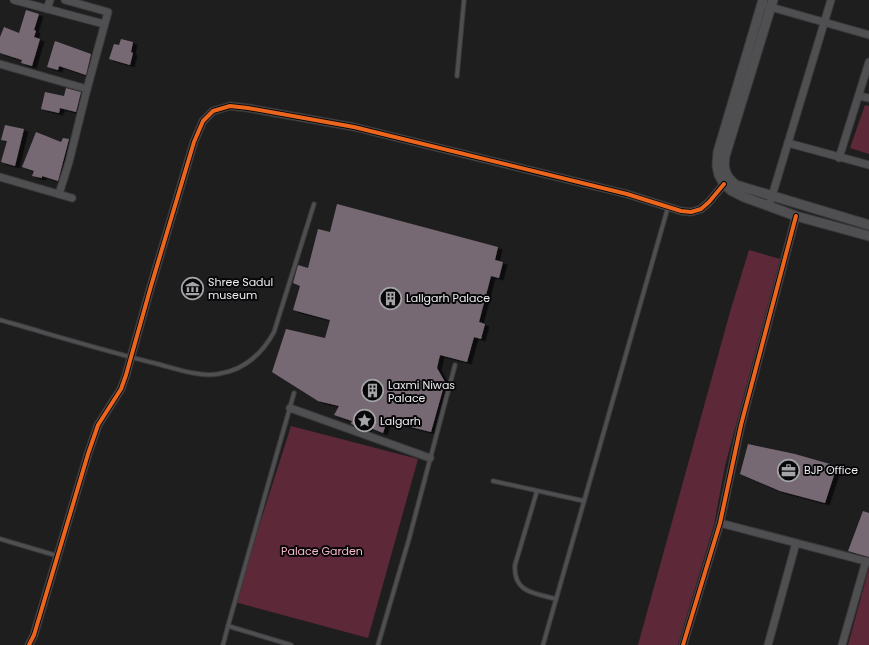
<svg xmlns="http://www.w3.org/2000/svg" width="869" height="645" font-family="Poppins,sans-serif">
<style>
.green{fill:#5d2939}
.building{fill:#766973;filter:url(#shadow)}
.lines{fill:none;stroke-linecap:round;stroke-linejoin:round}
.service-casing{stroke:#3a393a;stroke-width:5.5}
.minor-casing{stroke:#3a393a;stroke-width:9}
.tertiary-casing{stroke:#3a393a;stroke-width:11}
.service{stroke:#4f4e50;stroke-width:3.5}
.minor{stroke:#4f4e50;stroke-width:7}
.tertiary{stroke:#4f4e50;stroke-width:9}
.cycleway-casing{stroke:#080709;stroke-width:6}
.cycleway{stroke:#eb651d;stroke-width:4}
.labels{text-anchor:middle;stroke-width:4;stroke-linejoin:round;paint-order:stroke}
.poi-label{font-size:11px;fill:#ecebed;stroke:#080709;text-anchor:start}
.park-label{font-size:11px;fill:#f8b5c6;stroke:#080709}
</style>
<defs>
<filter id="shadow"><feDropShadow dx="4.5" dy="2.5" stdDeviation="0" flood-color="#0009"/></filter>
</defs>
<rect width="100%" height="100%" fill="#1f1e1f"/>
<g class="green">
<polygon points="865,105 869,106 869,154 850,148"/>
<polygon points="749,250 780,259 725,466 714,525 678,645 638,645 730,312"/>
<polygon points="291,426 418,459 368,638 235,602"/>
<polygon points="869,568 869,645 848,645"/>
</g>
<g class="building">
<polygon points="26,10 39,14 34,30 36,31 34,37 40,39 32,66 21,63 22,60 0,53 0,37 4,27 19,33"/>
<polygon points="121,39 133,42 131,52 133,53 130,65 109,59 114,44 119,45"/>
<polygon points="55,41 91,54 86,75 59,66 58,70 47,67"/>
<polygon points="66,88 81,92 76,112 60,108 59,113 41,109 45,92 64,96"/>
<polygon points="5,125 24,129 15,166 1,162 7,141 1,140"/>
<polygon points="36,132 61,142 63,138 69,139 58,181 42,176 42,178 32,176 34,171 22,167"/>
<polygon points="337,204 498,247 495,260 503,262 499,278 491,276 479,322 485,324 481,339 474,337 467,362 440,355 437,368 445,382 431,432 387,421 383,433 368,427 367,430 351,424 352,421 334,415 339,406 318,401 272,372 286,329 325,338 330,320 293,310 300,286 293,283 298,265 308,268 318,229 330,232"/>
<polygon points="748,444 795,454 837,466 825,503 780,491 740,474"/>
<polygon points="863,511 869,513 869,557 848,551"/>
</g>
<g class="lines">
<defs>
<g id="service">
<polyline points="457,76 464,0"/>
<path d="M0 320C53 335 105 351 158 364 177 369 199 377 218 374 244 370 262 354 274 332L314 204"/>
<polyline points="493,481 584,501"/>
<path d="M537 491 515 565C513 593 535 593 556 599"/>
<polyline points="0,539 58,556"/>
<polyline points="228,626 291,645"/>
<polyline points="223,645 228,626 294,393"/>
<polyline points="378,645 409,539 455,365"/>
<polyline points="543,645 668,207"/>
</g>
<g id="minor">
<polyline points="14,0 104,24"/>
<polyline points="65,0 108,12 87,89"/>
<polyline points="767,6 869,35"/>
<polyline points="47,9 50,0"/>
<polyline points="0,64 87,89 69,162 59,194"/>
<polyline points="859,96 869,98"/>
<polyline points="788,143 869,165"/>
<polyline points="839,158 869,62"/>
<polyline points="0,177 72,198"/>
<polyline points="769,206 831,0"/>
<polyline points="290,408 430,458"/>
<polyline points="720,523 869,562"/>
<polyline points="29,645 34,635 88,454 98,425 121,389 126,375 151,286 194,142 203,121 213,111 230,106 248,108 354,127 627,194 681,211 691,212 701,209 709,202 724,184"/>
<polyline points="683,645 720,523 741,425 796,216"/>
<polyline points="768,645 796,543"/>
<polyline points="842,645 866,561"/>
</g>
<g id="tertiary">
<polyline points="763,0 718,152 717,166 719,175 724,184 732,191 744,197 796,216 869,236"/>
<path d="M773 0 725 156C723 169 725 176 736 185L869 225"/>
</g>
</defs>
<use href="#service" class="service-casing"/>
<use href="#minor" class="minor-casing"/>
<use href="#tertiary" class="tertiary-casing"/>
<use href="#service" class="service"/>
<use href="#minor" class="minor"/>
<use href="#tertiary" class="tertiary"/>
<defs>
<g id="cycleway">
<polyline points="29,645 34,635 88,454 98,425 121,389 126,375 151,286 194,142 203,121 213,111 230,106 248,108 354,127 627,194 681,211 691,212 701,209 709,202 724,184"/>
<polyline points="683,645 720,523 741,425 796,216"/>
</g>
</defs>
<use href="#cycleway" class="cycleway-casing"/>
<use href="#cycleway" class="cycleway"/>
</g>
<defs>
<symbol id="museum-ring" viewBox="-11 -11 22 22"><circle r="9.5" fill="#080709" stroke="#a4a3a5" stroke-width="1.5"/><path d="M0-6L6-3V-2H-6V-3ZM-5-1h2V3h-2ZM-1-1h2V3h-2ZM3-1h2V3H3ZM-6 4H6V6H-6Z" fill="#a4a3a5"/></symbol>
<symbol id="building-ring" viewBox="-11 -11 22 22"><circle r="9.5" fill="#080709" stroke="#a4a3a5" stroke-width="1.5"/><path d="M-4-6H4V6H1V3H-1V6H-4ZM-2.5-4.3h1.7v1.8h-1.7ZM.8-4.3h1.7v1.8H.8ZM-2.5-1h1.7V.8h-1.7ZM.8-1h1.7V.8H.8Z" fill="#a4a3a5"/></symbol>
<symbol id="sight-ring" viewBox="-11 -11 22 22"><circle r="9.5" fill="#080709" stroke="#a4a3a5" stroke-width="1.5"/><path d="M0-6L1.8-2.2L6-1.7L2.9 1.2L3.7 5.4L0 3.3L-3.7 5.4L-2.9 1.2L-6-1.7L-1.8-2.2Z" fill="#a4a3a5"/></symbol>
<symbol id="office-ring" viewBox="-11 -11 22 22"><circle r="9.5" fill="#080709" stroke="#a4a3a5" stroke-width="1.5"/><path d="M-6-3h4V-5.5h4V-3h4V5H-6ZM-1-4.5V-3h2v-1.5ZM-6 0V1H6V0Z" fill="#a4a3a5"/></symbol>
</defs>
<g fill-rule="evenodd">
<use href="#museum-ring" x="180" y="276" width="25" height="25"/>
<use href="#building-ring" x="378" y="286" width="25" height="25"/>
<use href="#building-ring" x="360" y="378" width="25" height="25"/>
<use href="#sight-ring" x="352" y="408" width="25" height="25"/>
<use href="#office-ring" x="776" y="458" width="25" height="25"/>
</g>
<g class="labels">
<g class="poi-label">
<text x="208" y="286">Shree Sadul<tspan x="208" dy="13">museum</tspan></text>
<text x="406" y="302">Lallgarh Palace</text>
<text x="388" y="389">Laxmi Niwas<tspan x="388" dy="13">Palace</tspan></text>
<text x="380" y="425">Lalgarh</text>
<text x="804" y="474">BJP Office</text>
</g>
<g class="park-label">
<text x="322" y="555">Palace Garden</text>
</g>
</g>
</svg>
